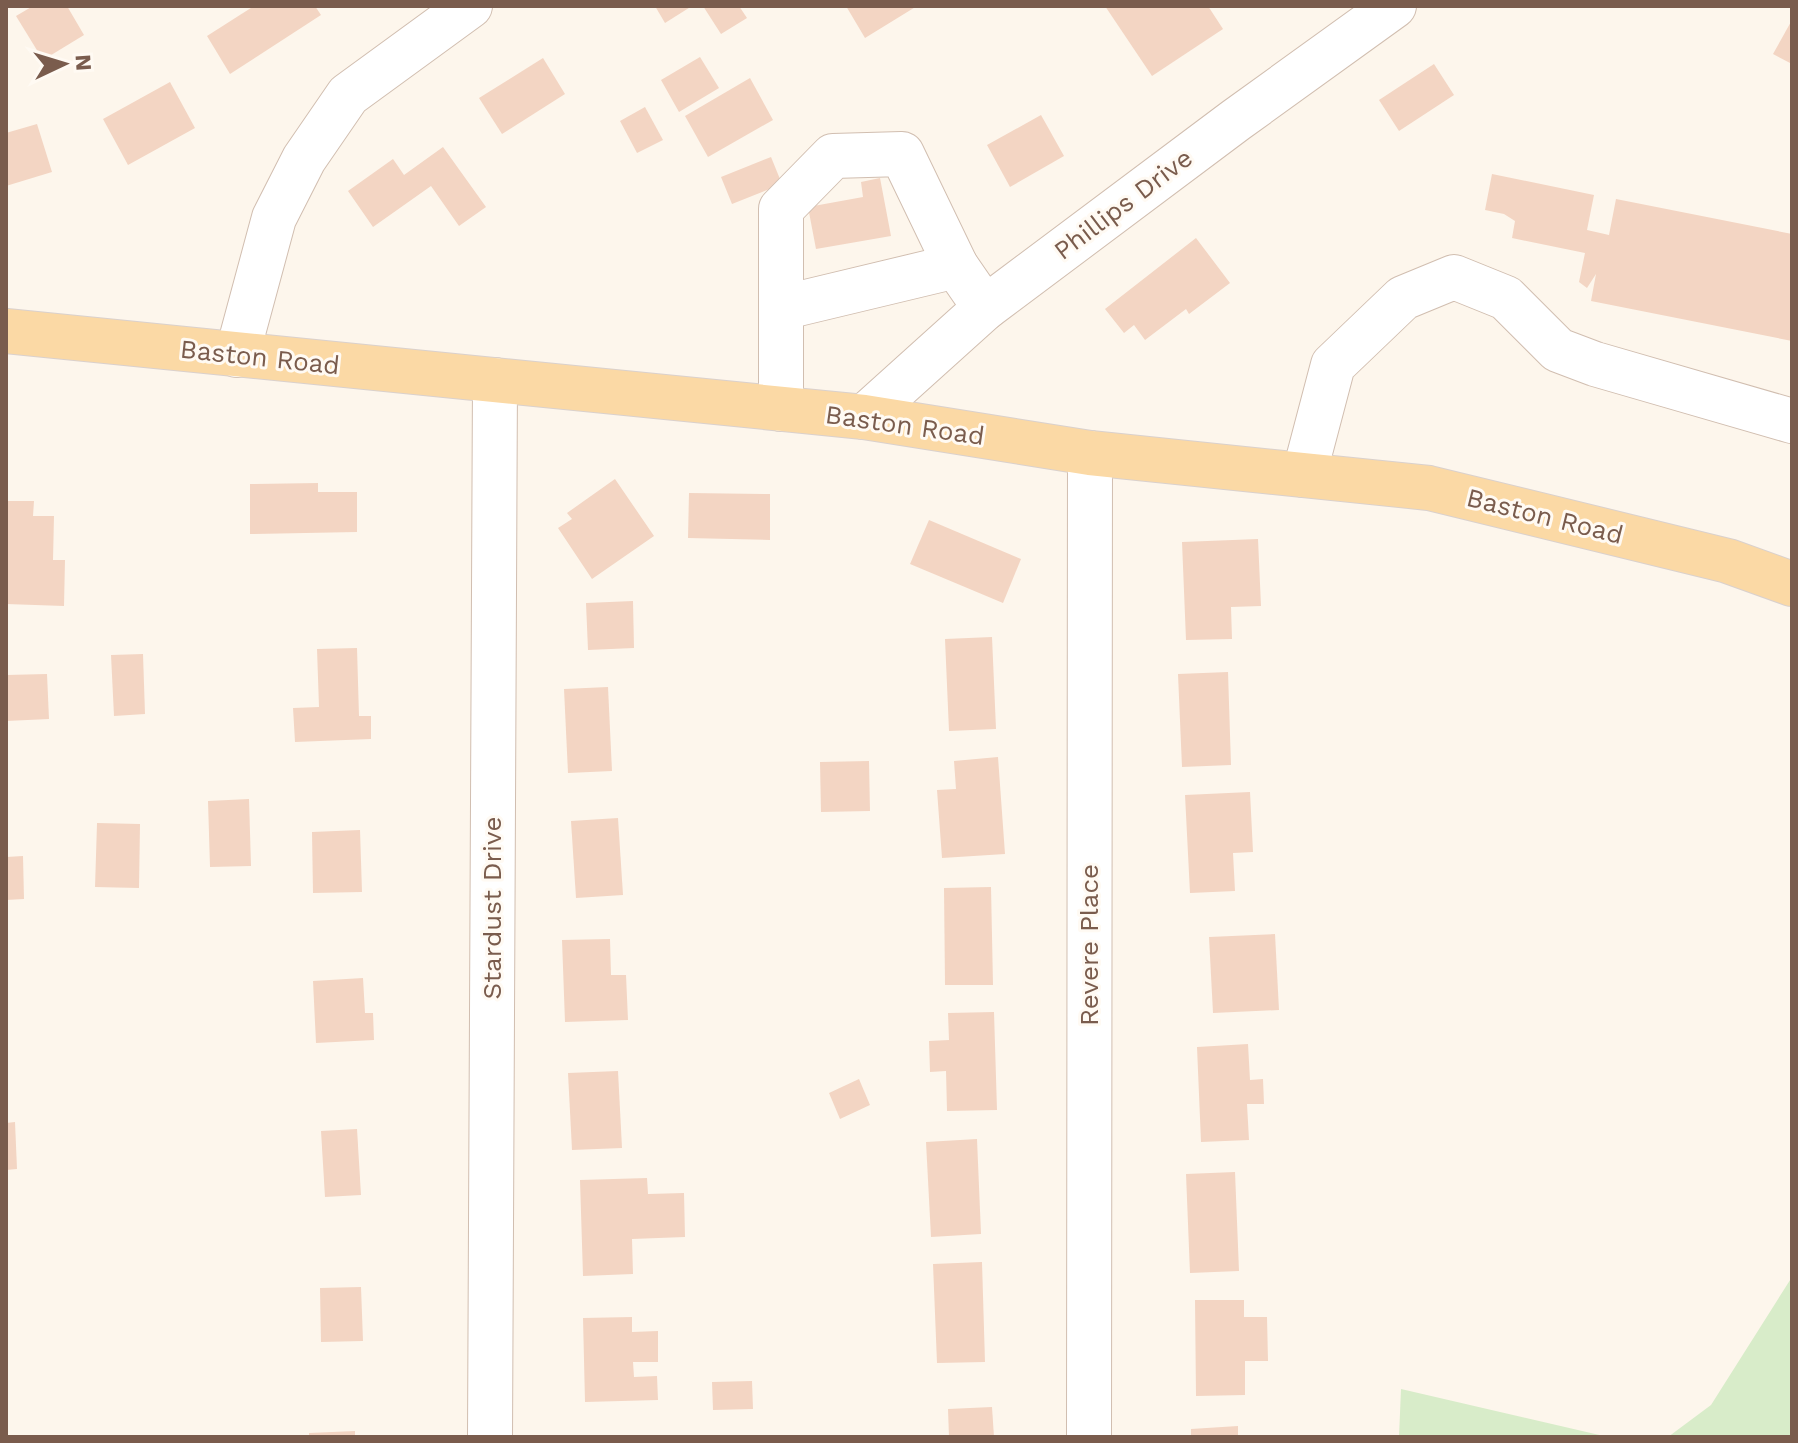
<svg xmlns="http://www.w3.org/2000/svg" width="1798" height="1443" font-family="'Work Sans',sans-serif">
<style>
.green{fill:#d8ecc9}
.building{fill:#f3d5c3}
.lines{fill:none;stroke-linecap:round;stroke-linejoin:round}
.minor-casing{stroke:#d1beb0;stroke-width:46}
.major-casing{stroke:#dad1cd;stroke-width:46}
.minor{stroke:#fff;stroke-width:44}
.major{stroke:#fbd9a5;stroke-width:44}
.labels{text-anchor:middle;stroke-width:6;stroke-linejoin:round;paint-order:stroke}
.street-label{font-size:26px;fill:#7a5c4d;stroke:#fffaf3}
</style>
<rect width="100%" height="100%" fill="#fdf6ec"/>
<g class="green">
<polygon points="1792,1277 1792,1437 1668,1437 1711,1405"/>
<polygon points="1401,1389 1608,1437 1399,1437"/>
</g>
<g class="building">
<polygon points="33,6 67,6 84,35 43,60 16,16"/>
<polygon points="254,6 315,6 321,15 230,74 207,36"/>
<polygon points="655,6 692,6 665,23"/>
<polygon points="703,6 739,6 747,18 721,34"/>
<polygon points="846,6 917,6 865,38"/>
<polygon points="1105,6 1208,6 1223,29 1152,76"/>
<polygon points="1792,20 1792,64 1773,54"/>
<polygon points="700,57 719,88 679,112 661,80"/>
<polygon points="543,58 565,94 502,134 479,98"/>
<polygon points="1434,64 1454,95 1399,131 1379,100"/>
<polygon points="750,78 773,120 708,157 685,116"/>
<polygon points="170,82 195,128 128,165 103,119"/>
<polygon points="645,107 663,140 637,153 620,121"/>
<polygon points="1041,115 1064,156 1010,187 987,145"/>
<polygon points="37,124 52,172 6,186 6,133"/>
<polygon points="443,147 486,207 459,226 431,186 373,227 348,191 393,159 404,175"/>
<polygon points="771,157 782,184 732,204 721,177"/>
<polygon points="1492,174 1594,195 1587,230 1609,235 1616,199 1792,234 1792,341 1591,301 1596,274 1587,288 1579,282 1585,253 1512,238 1515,221 1504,214 1485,210"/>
<polygon points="880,178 891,236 816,249 808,207 863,197 861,182"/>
<polygon points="1196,238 1230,283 1189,314 1186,309 1145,340 1134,325 1124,333 1105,309"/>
<polygon points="615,479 654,536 592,579 558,528 572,519 567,513"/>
<polygon points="318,483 318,492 357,492 357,532 250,534 250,484"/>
<polygon points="689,493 770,494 770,540 688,538"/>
<polygon points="6,501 34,501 33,516 54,516 53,560 65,560 64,606 6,604"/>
<polygon points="929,520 1021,559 1003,603 910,564"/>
<polygon points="1258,539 1261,606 1231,607 1232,639 1186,640 1182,542"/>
<polygon points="633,601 634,648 588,650 586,603"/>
<polygon points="992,637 996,729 949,731 945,639"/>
<polygon points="357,648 359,716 371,716 371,739 295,742 293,708 319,707 317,649"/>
<polygon points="143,654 145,714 114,716 111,655"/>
<polygon points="1228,672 1231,765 1182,767 1178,674"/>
<polygon points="47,674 49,719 6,721 6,675"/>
<polygon points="608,687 612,771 568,773 564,689"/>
<polygon points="998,757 1005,854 942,858 937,790 956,789 954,761"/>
<polygon points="869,761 870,811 821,812 820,762"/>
<polygon points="1250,792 1253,852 1233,853 1235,891 1190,893 1185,795"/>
<polygon points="249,799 251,866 210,867 208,801"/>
<polygon points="618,818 623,895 576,898 571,821"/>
<polygon points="97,823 140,824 139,888 95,887"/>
<polygon points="360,830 362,892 313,893 312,832"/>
<polygon points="23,856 24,899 6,900 6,857"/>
<polygon points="991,887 993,985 945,985 944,888"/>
<polygon points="1275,934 1279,1010 1213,1013 1209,937"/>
<polygon points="610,939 611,975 626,975 628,1020 565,1022 562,940"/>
<polygon points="363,978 365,1013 373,1013 374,1040 316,1043 313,981"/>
<polygon points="994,1012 997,1110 947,1111 946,1071 930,1072 929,1041 949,1040 948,1013"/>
<polygon points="1248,1044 1250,1080 1263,1079 1264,1104 1247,1104 1249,1140 1201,1142 1197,1047"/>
<polygon points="618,1071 622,1148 572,1150 568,1073"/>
<polygon points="859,1079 870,1105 840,1119 829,1093"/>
<polygon points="15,1122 17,1169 6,1170 6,1123"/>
<polygon points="357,1129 361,1195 325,1197 321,1131"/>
<polygon points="977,1139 981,1234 931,1237 926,1142"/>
<polygon points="1235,1172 1239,1271 1190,1273 1186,1174"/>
<polygon points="647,1178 648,1194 684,1193 685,1237 632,1239 633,1274 583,1276 580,1180"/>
<polygon points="982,1262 985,1362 937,1363 933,1264"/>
<polygon points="361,1287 363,1341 321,1342 320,1288"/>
<polygon points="1195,1300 1244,1300 1244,1317 1267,1317 1268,1361 1245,1361 1245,1395 1196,1396"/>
<polygon points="632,1317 632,1332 658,1331 658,1362 633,1362 634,1377 657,1376 658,1400 585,1402 583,1318"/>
<polygon points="752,1381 753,1409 713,1410 712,1382"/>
<polygon points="992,1407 994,1437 949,1437 948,1409"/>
<polygon points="1238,1426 1238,1437 1191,1437 1191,1429"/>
<polygon points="355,1431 355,1437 309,1437 309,1433"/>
</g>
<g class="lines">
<defs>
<g id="minor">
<polyline points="781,308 956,266"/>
<polyline points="237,355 274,218 304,159 348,95 470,6"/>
<polyline points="781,409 781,209 833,156 902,154 956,266 985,308"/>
<polyline points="864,417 985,308 1236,120 1394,6"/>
<polyline points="1304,475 1333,365 1403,298 1454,277 1506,298 1558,350 1595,364 1792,421"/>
<polyline points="490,1437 495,380"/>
<polyline points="1089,1437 1090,453"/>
</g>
<polyline id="major" points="6,331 864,417 1090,453 1429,488 1728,561 1792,584"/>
</defs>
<use href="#minor" class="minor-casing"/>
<use href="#major" class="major-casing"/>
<use href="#minor" class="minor"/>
<use href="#major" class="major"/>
</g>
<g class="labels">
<g class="street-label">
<text transform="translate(1123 204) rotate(-37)" y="9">Phillips Drive</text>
<text transform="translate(260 357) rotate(6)" y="9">Baston Road</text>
<text transform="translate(905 425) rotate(8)" y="9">Baston Road</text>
<text transform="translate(1545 516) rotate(14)" y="9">Baston Road</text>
<text transform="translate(492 908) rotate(-90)" y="9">Stardust Drive</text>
<text transform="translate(1089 945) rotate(-90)" y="9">Revere Place</text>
</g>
</g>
<rect width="1798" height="1443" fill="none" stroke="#7a5c4d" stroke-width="16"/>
<g transform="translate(64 64) rotate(86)" stroke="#fffaf3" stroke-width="6" paint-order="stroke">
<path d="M0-6L14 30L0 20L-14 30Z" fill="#7a5c4d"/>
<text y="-12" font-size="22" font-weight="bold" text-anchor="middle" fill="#7a5c4d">N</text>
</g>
</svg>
